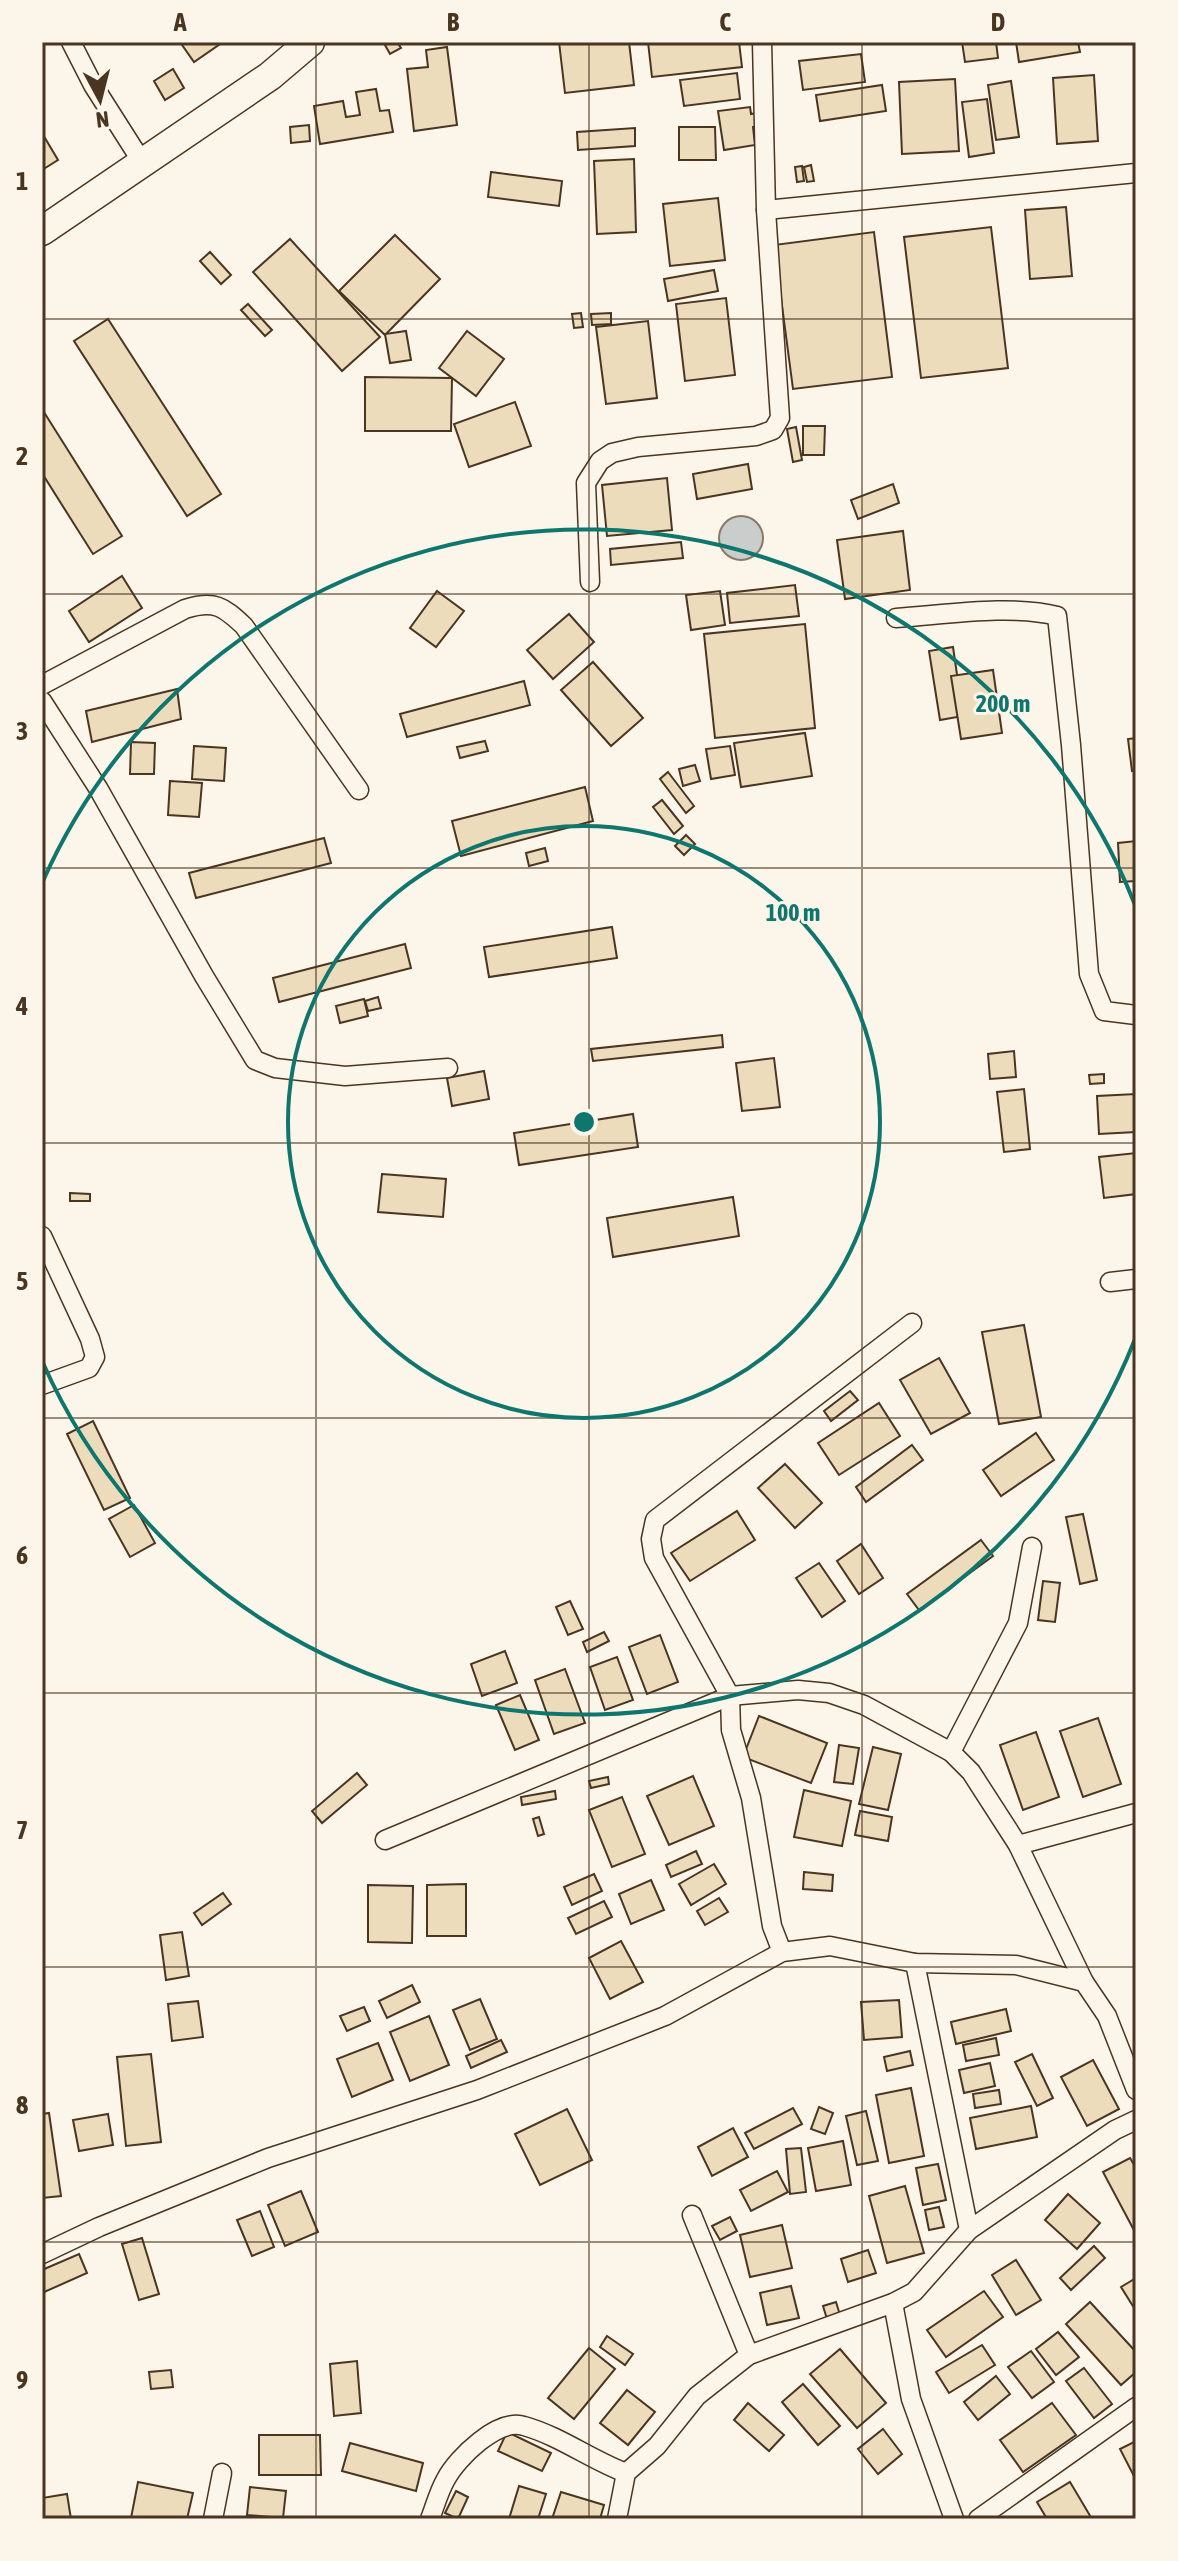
<svg xmlns="http://www.w3.org/2000/svg" width="1178" height="2561" font-family="'Asap Condensed',sans-serif">
<style>
.water{fill:#c9cecd;stroke:#887966;stroke-width:2}
.building{fill:#ecdcbc;stroke:#4a3520;stroke-width:2}
.lines{fill:none;stroke-linecap:round;stroke-linejoin:round}
.street-casing{stroke:#4a3520;stroke-width:21}
.primary-casing{stroke:#4a3520;stroke-width:31}
.street{stroke:#fbf6e9;stroke-width:18}
.primary{stroke:#fbf6e9;stroke-width:28}
.grid{fill:none;stroke:#4a3520;stroke-width:2;stroke-opacity:0.55}
.ring{fill:none;stroke:#0f766e;stroke-width:4}
.centre{fill:#0f766e;stroke:#fbf6e9;stroke-width:4}
.ring-label{font-size:24px;text-anchor:middle;font-weight:bold;fill:#0f766e;stroke:#fbf6e9;stroke-width:6;stroke-linejoin:round;paint-order:stroke}
.neatline{fill:none;stroke:#4a3520;stroke-width:3}
.grid-label{font-size:26px;text-anchor:middle;font-weight:bold;fill:#4a3520}
</style>
<rect width="100%" height="100%" fill="#fbf6e9"/>
<circle class="water" cx="741" cy="538" r="22"/>
<g class="building">
<polygon points="180,42 223,42 194,62"/>
<polygon points="390,42 397,42 401,48 390,54 385,45"/>
<polygon points="559,42 629,42 634,85 565,93"/>
<polygon points="648,42 739,42 742,67 652,77"/>
<polygon points="962,42 996,42 998,58 965,62"/>
<polygon points="1016,42 1078,42 1080,52 1019,62"/>
<polygon points="447,47 457,125 414,131 407,69 428,67 426,50"/>
<polygon points="861,54 865,82 803,90 799,61"/>
<polygon points="173,69 184,88 165,100 154,81"/>
<polygon points="737,73 740,99 684,106 680,80"/>
<polygon points="1094,75 1098,141 1057,144 1053,78"/>
<polygon points="955,79 959,151 902,154 899,82"/>
<polygon points="1011,81 1019,137 996,140 988,85"/>
<polygon points="882,85 886,111 820,121 816,95"/>
<polygon points="376,89 380,111 389,110 393,132 320,144 314,106 343,101 346,117 360,115 356,92"/>
<polygon points="987,99 994,153 969,157 962,102"/>
<polygon points="750,107 751,114 756,113 758,126 753,127 755,145 724,150 718,111"/>
<polygon points="309,125 310,141 291,143 290,127"/>
<polygon points="679,127 715,127 716,160 679,160"/>
<polygon points="635,128 635,146 578,150 577,132"/>
<polygon points="42,133 58,160 42,170"/>
<polygon points="634,159 636,232 597,234 594,161"/>
<polygon points="811,165 814,181 807,182 804,167"/>
<polygon points="802,166 804,181 797,182 795,167"/>
<polygon points="491,172 562,181 559,206 488,197"/>
<polygon points="718,198 725,260 670,266 663,204"/>
<polygon points="1066,207 1072,276 1030,279 1025,210"/>
<polygon points="991,227 1008,368 921,378 904,237"/>
<polygon points="874,232 892,377 793,389 774,245"/>
<polygon points="395,235 440,279 385,335 339,291"/>
<polygon points="290,239 380,337 342,371 253,272"/>
<polygon points="210,252 231,275 221,284 200,261"/>
<polygon points="714,270 718,291 668,301 664,279"/>
<polygon points="726,298 735,375 685,381 676,304"/>
<polygon points="248,304 272,330 265,336 241,310"/>
<polygon points="581,313 583,327 574,328 572,314"/>
<polygon points="611,313 611,324 592,325 591,314"/>
<polygon points="108,319 221,494 187,516 74,341"/>
<polygon points="648,321 657,398 606,404 596,327"/>
<polygon points="406,331 411,360 390,363 385,334"/>
<polygon points="467,331 504,359 476,396 439,368"/>
<polygon points="365,377 452,378 451,431 365,431"/>
<polygon points="515,402 531,446 469,467 454,424"/>
<polygon points="42,409 122,536 93,554 45,478 42,480"/>
<polygon points="803,426 825,426 824,455 803,455"/>
<polygon points="796,427 802,460 793,462 787,429"/>
<polygon points="748,464 752,489 697,499 693,474"/>
<polygon points="667,478 672,530 607,536 602,485"/>
<polygon points="893,484 899,503 858,519 851,500"/>
<polygon points="903,531 910,590 845,599 837,540"/>
<polygon points="681,542 683,558 611,565 610,549"/>
<polygon points="122,576 142,608 89,642 69,611"/>
<polygon points="795,585 799,616 730,623 727,593"/>
<polygon points="437,591 464,611 436,647 410,628"/>
<polygon points="720,591 725,625 691,630 686,595"/>
<polygon points="569,614 594,642 553,679 527,650"/>
<polygon points="805,624 815,728 715,738 704,634"/>
<polygon points="953,647 963,716 940,720 929,651"/>
<polygon points="593,662 643,718 611,746 561,690"/>
<polygon points="993,670 1002,733 961,739 951,676"/>
<polygon points="524,681 530,705 407,737 400,714"/>
<polygon points="177,689 181,719 92,742 86,711"/>
<polygon points="805,733 812,776 741,787 734,743"/>
<polygon points="1136,738 1136,770 1132,771 1128,739"/>
<polygon points="485,741 488,751 460,758 457,747"/>
<polygon points="131,742 155,743 154,774 130,774"/>
<polygon points="194,746 226,748 224,781 192,779"/>
<polygon points="730,746 735,775 711,779 706,749"/>
<polygon points="695,765 700,781 683,786 679,769"/>
<polygon points="668,772 694,806 686,813 660,779"/>
<polygon points="170,781 202,783 199,817 168,815"/>
<polygon points="585,787 593,821 461,856 452,821"/>
<polygon points="662,800 683,826 674,834 653,807"/>
<polygon points="686,835 695,844 684,855 675,846"/>
<polygon points="324,838 331,863 196,898 189,873"/>
<polygon points="1136,841 1136,881 1120,882 1118,843"/>
<polygon points="545,848 548,861 529,866 526,853"/>
<polygon points="612,927 617,958 489,977 484,947"/>
<polygon points="405,944 411,968 279,1002 273,978"/>
<polygon points="378,997 381,1008 368,1011 365,1001"/>
<polygon points="364,999 368,1016 340,1023 336,1006"/>
<polygon points="722,1035 723,1047 593,1061 591,1049"/>
<polygon points="1014,1051 1016,1077 990,1079 988,1054"/>
<polygon points="774,1058 780,1107 742,1111 736,1063"/>
<polygon points="484,1071 489,1099 452,1106 447,1078"/>
<polygon points="1104,1074 1104,1083 1090,1084 1089,1075"/>
<polygon points="1024,1089 1030,1149 1004,1152 997,1092"/>
<polygon points="1136,1094 1136,1132 1099,1134 1097,1096"/>
<polygon points="633,1114 638,1147 519,1165 514,1133"/>
<polygon points="1136,1153 1136,1194 1104,1198 1099,1157"/>
<polygon points="382,1174 446,1179 443,1217 378,1212"/>
<polygon points="70,1193 90,1194 90,1201 70,1201"/>
<polygon points="733,1197 739,1236 613,1257 607,1218"/>
<polygon points="1024,1325 1041,1417 999,1424 982,1332"/>
<polygon points="939,1358 970,1413 931,1434 900,1380"/>
<polygon points="850,1391 858,1400 831,1421 824,1411"/>
<polygon points="879,1403 900,1436 839,1475 818,1443"/>
<polygon points="93,1421 130,1498 104,1510 67,1434"/>
<polygon points="1036,1433 1054,1460 1001,1496 983,1470"/>
<polygon points="912,1445 923,1460 866,1502 856,1487"/>
<polygon points="785,1464 822,1503 795,1528 758,1488"/>
<polygon points="134,1505 155,1543 130,1557 109,1519"/>
<polygon points="737,1511 755,1540 690,1581 671,1553"/>
<polygon points="1083,1514 1097,1580 1080,1584 1066,1517"/>
<polygon points="981,1540 993,1556 919,1610 907,1594"/>
<polygon points="861,1544 883,1578 859,1594 837,1561"/>
<polygon points="819,1563 845,1601 822,1617 796,1578"/>
<polygon points="1043,1581 1060,1583 1055,1622 1038,1620"/>
<polygon points="570,1601 583,1629 568,1635 556,1607"/>
<polygon points="604,1632 609,1641 587,1652 583,1642"/>
<polygon points="660,1635 678,1682 647,1694 629,1647"/>
<polygon points="505,1651 517,1683 482,1696 471,1664"/>
<polygon points="617,1657 633,1700 605,1710 590,1667"/>
<polygon points="565,1669 585,1723 554,1734 535,1680"/>
<polygon points="520,1695 539,1740 515,1750 496,1705"/>
<polygon points="759,1716 827,1743 811,1783 743,1757"/>
<polygon points="1098,1718 1121,1784 1083,1797 1060,1731"/>
<polygon points="1036,1732 1059,1797 1023,1810 1000,1745"/>
<polygon points="839,1745 859,1748 853,1784 834,1782"/>
<polygon points="873,1747 901,1754 888,1810 859,1804"/>
<polygon points="357,1773 367,1785 322,1823 312,1811"/>
<polygon points="693,1776 714,1826 669,1845 647,1796"/>
<polygon points="608,1777 609,1784 591,1788 589,1781"/>
<polygon points="804,1790 851,1801 842,1846 794,1837"/>
<polygon points="555,1791 556,1799 522,1805 521,1797"/>
<polygon points="622,1797 645,1854 612,1867 589,1810"/>
<polygon points="860,1811 892,1817 888,1841 855,1835"/>
<polygon points="539,1817 544,1834 538,1836 533,1819"/>
<polygon points="696,1851 702,1864 671,1877 666,1865"/>
<polygon points="714,1864 726,1884 691,1905 679,1884"/>
<polygon points="804,1872 833,1875 832,1891 803,1889"/>
<polygon points="594,1874 602,1891 572,1905 564,1887"/>
<polygon points="651,1880 664,1910 631,1924 619,1894"/>
<polygon points="466,1884 466,1936 427,1936 427,1885"/>
<polygon points="368,1885 413,1886 412,1943 368,1942"/>
<polygon points="223,1893 231,1904 202,1925 194,1913"/>
<polygon points="719,1898 728,1912 705,1925 697,1911"/>
<polygon points="604,1901 612,1917 576,1934 568,1918"/>
<polygon points="182,1932 189,1976 166,1980 160,1935"/>
<polygon points="621,1941 643,1982 610,1999 589,1958"/>
<polygon points="412,1985 420,2002 387,2018 379,2001"/>
<polygon points="480,1999 497,2039 470,2050 453,2010"/>
<polygon points="899,2000 902,2037 864,2040 861,2002"/>
<polygon points="198,2001 203,2037 172,2041 168,2004"/>
<polygon points="364,2007 370,2021 347,2031 340,2016"/>
<polygon points="1006,2009 1011,2031 956,2044 951,2022"/>
<polygon points="429,2016 449,2065 410,2081 390,2032"/>
<polygon points="996,2038 999,2055 966,2061 963,2045"/>
<polygon points="501,2040 507,2052 471,2068 466,2056"/>
<polygon points="378,2043 393,2080 352,2097 337,2059"/>
<polygon points="910,2051 913,2065 887,2071 884,2057"/>
<polygon points="151,2054 161,2142 126,2146 117,2057"/>
<polygon points="1032,2054 1053,2098 1037,2106 1015,2062"/>
<polygon points="1093,2060 1119,2109 1087,2126 1061,2077"/>
<polygon points="990,2063 995,2086 964,2093 959,2070"/>
<polygon points="911,2088 924,2156 889,2163 876,2095"/>
<polygon points="999,2090 1001,2104 975,2108 973,2094"/>
<polygon points="1031,2106 1037,2137 976,2149 970,2118"/>
<polygon points="819,2107 833,2113 825,2134 811,2129"/>
<polygon points="793,2108 802,2124 754,2149 745,2133"/>
<polygon points="567,2109 592,2160 540,2185 515,2134"/>
<polygon points="866,2111 878,2161 857,2165 846,2116"/>
<polygon points="49,2113 61,2196 42,2198 42,2114"/>
<polygon points="108,2114 113,2145 79,2151 73,2120"/>
<polygon points="733,2128 748,2157 712,2176 698,2147"/>
<polygon points="843,2141 851,2185 816,2191 808,2148"/>
<polygon points="801,2148 806,2192 790,2194 786,2149"/>
<polygon points="1130,2158 1136,2168 1136,2234 1103,2172"/>
<polygon points="938,2164 946,2200 923,2205 916,2168"/>
<polygon points="777,2171 788,2192 751,2211 740,2190"/>
<polygon points="905,2186 924,2253 887,2263 869,2196"/>
<polygon points="301,2191 318,2232 285,2246 268,2205"/>
<polygon points="1068,2194 1100,2223 1077,2249 1045,2220"/>
<polygon points="939,2207 944,2227 929,2230 925,2210"/>
<polygon points="260,2211 274,2247 252,2256 237,2220"/>
<polygon points="730,2217 737,2231 720,2240 712,2226"/>
<polygon points="782,2225 792,2268 750,2277 740,2235"/>
<polygon points="142,2238 159,2294 139,2300 122,2244"/>
<polygon points="1094,2246 1105,2258 1071,2290 1060,2278"/>
<polygon points="868,2250 876,2273 848,2282 841,2259"/>
<polygon points="79,2254 87,2273 42,2293 42,2270"/>
<polygon points="1016,2260 1041,2300 1016,2315 992,2275"/>
<polygon points="1136,2278 1136,2311 1121,2287"/>
<polygon points="791,2286 799,2318 767,2325 760,2293"/>
<polygon points="984,2291 1003,2317 946,2357 927,2330"/>
<polygon points="836,2302 840,2315 827,2319 823,2306"/>
<polygon points="1090,2302 1136,2352 1136,2372 1121,2385 1066,2324"/>
<polygon points="1058,2332 1079,2357 1056,2375 1036,2349"/>
<polygon points="607,2336 633,2354 625,2365 600,2347"/>
<polygon points="982,2345 995,2365 949,2393 936,2372"/>
<polygon points="589,2348 615,2369 574,2419 548,2398"/>
<polygon points="840,2349 886,2403 857,2428 810,2374"/>
<polygon points="1031,2351 1054,2382 1032,2398 1008,2367"/>
<polygon points="357,2361 361,2413 334,2416 330,2364"/>
<polygon points="1084,2368 1112,2404 1094,2418 1066,2381"/>
<polygon points="171,2370 173,2387 151,2389 149,2372"/>
<polygon points="996,2376 1010,2394 978,2420 964,2402"/>
<polygon points="803,2384 840,2426 818,2445 782,2402"/>
<polygon points="627,2390 655,2412 628,2445 600,2423"/>
<polygon points="748,2403 784,2435 769,2451 734,2420"/>
<polygon points="1052,2403 1076,2435 1023,2472 1000,2440"/>
<polygon points="883,2429 902,2454 878,2474 858,2449"/>
<polygon points="507,2432 551,2453 542,2471 498,2451"/>
<polygon points="259,2435 320,2435 321,2475 259,2475"/>
<polygon points="1136,2441 1136,2480 1120,2449"/>
<polygon points="350,2443 423,2463 416,2491 342,2471"/>
<polygon points="138,2482 193,2493 187,2519 131,2518"/>
<polygon points="1070,2482 1092,2519 1047,2519 1037,2502"/>
<polygon points="519,2486 546,2494 538,2519 509,2519"/>
<polygon points="250,2487 286,2491 283,2518 247,2515"/>
<polygon points="456,2491 468,2497 458,2519 445,2513"/>
<polygon points="561,2492 604,2505 600,2519 552,2519"/>
<polygon points="67,2494 71,2519 42,2519 42,2498"/>
</g>
<g class="lines">
<defs>
<g id="street">
<polyline points="71,42 93,85 142,162"/>
<polyline points="766,210 1136,173"/>
<polyline points="590,582 586,483 600,461 612,453 638,447 756,436 773,430 780,418 766,210 762,42"/>
<path d="M896 618C944 615 1011 604 1057 616L1071 745 1089 974 1104 1011 1136 1015"/>
<path d="M42 685 185 609C214 600 223 606 244 626L359 790"/>
<polyline points="42,701 98,788 204,976 255,1060 275,1068 345,1076 448,1068"/>
<polyline points="42,1236 90,1339 95,1357 89,1368 42,1385"/>
<polyline points="1110,1282 1136,1279"/>
<polyline points="951,1752 1018,1623 1032,1547"/>
<polyline points="385,1840 730,1696 798,1690 829,1693 864,1705 951,1752 971,1772 1018,1845 1084,1982 1107,2016 1136,2090"/>
<polyline points="1018,1845 1136,1813"/>
<polyline points="782,1952 772,1926 751,1798 731,1730 730,1696 654,1558 651,1539 655,1520 912,1323"/>
<polyline points="915,1963 969,2230"/>
<polyline points="692,2215 749,2355"/>
<polyline points="42,2254 99,2227 268,2158 477,2090 665,2016 782,1952 830,1946 915,1963 1016,1965 1084,1982"/>
<polyline points="893,2303 911,2399 954,2519"/>
<polyline points="213,2519 222,2473"/>
<path d="M430 2519C435 2506 439 2491 446 2479 458 2457 498 2418 524 2426 560 2436 591 2460 626 2473"/>
<polyline points="617,2519 626,2473 657,2446 697,2396 749,2355 893,2303 914,2292 969,2230 1115,2130 1136,2120"/>
<polyline points="978,2519 1136,2407"/>
</g>
<polyline id="primary" points="42,231 270,76 310,42"/>
</defs>
<use href="#street" class="street-casing"/>
<use href="#primary" class="primary-casing"/>
<use href="#street" class="street"/>
<use href="#primary" class="primary"/>
</g>
<path class="grid" d="M316 42V2519M589 42V2519M862 42V2519M42 319H1136M42 594H1136M42 868H1136M42 1143H1136M42 1418H1136M42 1693H1136M42 1967H1136M42 2242H1136"/>
<g class="ring">
<circle cx="584" cy="1122" r="296"/>
<path d="M1135 1339A592 592 0 0 1 43 1363M43 881A592 592 0 0 1 1135 905"/>
</g>
<circle cx="584" cy="1122" r="12" class="centre"/>
<g class="ring-label">
<text x="1003" y="712">200 m</text>
<text x="793" y="921">100 m</text>
</g>
<rect width="1178" height="2561" fill="none" stroke="#fbf6e9" stroke-width="88"/>
<g transform="translate(100 100) rotate(173)" stroke="#fbf6e9" stroke-width="6" paint-order="stroke">
<path d="M0-6L14 30L0 20L-14 30Z" fill="#4a3520"/>
<text y="-12" font-size="22" font-weight="bold" text-anchor="middle" fill="#4a3520">N</text>
</g>
<rect x="44" y="44" width="1090" height="2473" class="neatline"/>
<g class="grid-label">
<text x="180" y="31">A</text>
<text x="453" y="31">B</text>
<text x="725" y="31">C</text>
<text x="998" y="31">D</text>
<text x="22" y="190">1</text>
<text x="22" y="465">2</text>
<text x="22" y="740">3</text>
<text x="22" y="1015">4</text>
<text x="22" y="1290">5</text>
<text x="22" y="1564">6</text>
<text x="22" y="1839">7</text>
<text x="22" y="2114">8</text>
<text x="22" y="2389">9</text>
</g>
</svg>
